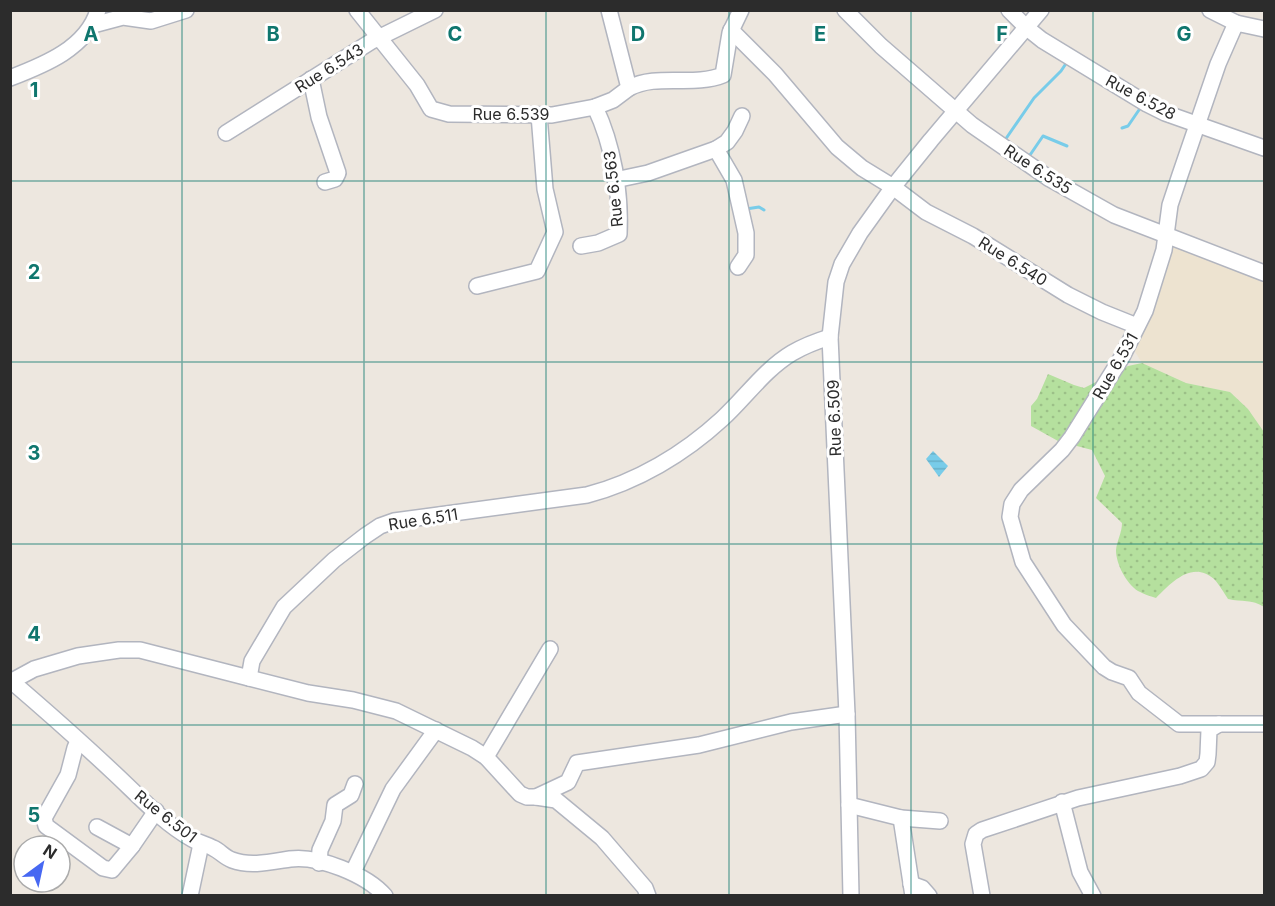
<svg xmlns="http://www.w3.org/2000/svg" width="1275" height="906" font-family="Inter,sans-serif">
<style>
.education{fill:#ede3d0}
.grass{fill:url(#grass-dots)}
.water{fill:url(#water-rules)}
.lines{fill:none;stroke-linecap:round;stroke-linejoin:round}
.stream{stroke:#78cce9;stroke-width:3}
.minor-casing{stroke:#b2b5bf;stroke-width:18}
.minor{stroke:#fff;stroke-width:15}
.grid{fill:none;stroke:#0f766e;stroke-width:1.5;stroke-opacity:0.55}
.labels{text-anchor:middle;stroke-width:6;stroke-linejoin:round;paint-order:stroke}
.street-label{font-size:16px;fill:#2c2c2c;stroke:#fff}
.grid-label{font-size:20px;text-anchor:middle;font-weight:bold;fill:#0f766e;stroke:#fff;stroke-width:6;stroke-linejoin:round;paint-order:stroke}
</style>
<defs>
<pattern id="grass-dots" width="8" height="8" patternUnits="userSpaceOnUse" patternTransform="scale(1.5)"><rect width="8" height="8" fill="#b5e09e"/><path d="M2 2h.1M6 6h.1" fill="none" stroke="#9cc088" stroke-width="1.8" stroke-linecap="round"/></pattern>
<pattern id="water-rules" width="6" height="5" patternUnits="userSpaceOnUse" patternTransform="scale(1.5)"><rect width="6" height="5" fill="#78cce9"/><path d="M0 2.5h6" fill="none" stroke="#68afc8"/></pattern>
</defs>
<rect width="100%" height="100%" fill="#ede7df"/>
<polygon class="education" points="1168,245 1264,275 1264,432 1248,409 1230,392 1186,383 1142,363 1129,342"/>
<path class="grass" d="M1142 363 1186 383 1230 392 1248 409 1264 432V607C1252 599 1242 602 1228 599 1224 593 1219 584 1214 579 1192 560 1171 583 1156 598 1150 596 1143 594 1138 591 1126 583 1116 564 1116 550 1117 540 1122 533 1122 523L1096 498 1105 476 1092 450 1058 441 1031 426V406L1037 399 1048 374 1074 385 1084 388 1128 366Z"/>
<polygon class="water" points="933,451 948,466 939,477 926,459"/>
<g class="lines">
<g class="stream">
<polyline points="1122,128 1128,126 1141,107"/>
<polyline points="1005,140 1034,98 1061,71 1067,62"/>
<polyline points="1030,155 1043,136 1067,146"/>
<polyline points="746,209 759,207 764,210"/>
</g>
<defs>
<g id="minor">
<polyline points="357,10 417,85 431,109 449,114 552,115 595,107 613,100 629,88 609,10"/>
<polyline points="845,10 881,46 972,125 1050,179 1114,215 1264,273"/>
<polyline points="1009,10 1027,28 1042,40 1147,104 1165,113 1264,148"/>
<polyline points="1210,10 1236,23"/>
<polyline points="93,25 123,17 151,21 186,10"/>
<polyline points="1264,29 1236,23 1218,64 1180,175 1170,205 1164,250 1145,311 1122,357 1072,437 1062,450 1021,490 1012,504 1010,517 1023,562 1064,625 1104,667 1112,672 1129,678 1139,693 1179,724 1264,724"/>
<polyline points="731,30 775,74 837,147 862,168 893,187 926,212 973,236 1068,295 1102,312 1137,326"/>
<path d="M10 78C44 65 87 48 98 10"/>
<polyline points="311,79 319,117 338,173 335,179 325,182"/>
<path d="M629 88C657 73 693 87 723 75L730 33 741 10"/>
<polyline points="226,133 372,41 435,10"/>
<polyline points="716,149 734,180 746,233 746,255 738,267"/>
<polyline points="615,180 648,173 716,149 727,142 735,131 742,116"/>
<path d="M581 246 598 243 619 234C621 192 613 145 595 107"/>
<polyline points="477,286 537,271 555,232 545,189 539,115"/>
<polyline points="249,678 308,693 353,700 396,711 472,748 486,757 520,794 527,797 536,797 568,782 577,763 699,745 791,722 847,714"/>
<path d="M10 680C45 710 79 740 112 771 137 794 162 822 192 839 199 843 206 844 213 848 220 851 224 857 232 860 250 867 271 862 290 859 318 855 367 875 385 896"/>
<path d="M12 681 34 669 78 656 119 650H140L249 678 252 661 284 607 334 560 365 536 380 526 394 521 587 495C637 482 684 454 722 419 745 398 765 369 792 353 804 346 817 341 830 337"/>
<polyline points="78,741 75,748 68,775 44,818 46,826 103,868 112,870 132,846 156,811"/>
<polyline points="486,757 550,649"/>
<polyline points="536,797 556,800 602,838 645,888 648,896"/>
<polyline points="1062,802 1080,872 1093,896"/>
<polyline points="849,805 901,818 940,821"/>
<polyline points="901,818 913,896"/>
<polyline points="97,827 132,846"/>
<polyline points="319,863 320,850 333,821 335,805 351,795 355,784"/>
<polyline points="353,872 393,789 436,730"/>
<polyline points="911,884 922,888 929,896"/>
<polyline points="190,896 201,844"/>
<polyline points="851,896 847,714 830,337 836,282 842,264 860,233 893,187 931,140 1041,10"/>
<polyline points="982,896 973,844 976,834 982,830 1078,798 1180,776 1201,769 1207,762 1208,754 1209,730 1219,724"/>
</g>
</defs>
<use href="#minor" class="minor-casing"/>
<use href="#minor" class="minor"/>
</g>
<path class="grid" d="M182 10V896M364 10V896M546 10V896M729 10V896M911 10V896M1093 10V896M10 181H1264M10 362H1264M10 544H1264M10 725H1264"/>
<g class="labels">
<g class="street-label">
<text transform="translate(329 68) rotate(-32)" y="6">Rue 6.543</text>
<text transform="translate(1141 97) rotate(28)" y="6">Rue 6.528</text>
<text x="511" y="120">Rue 6.539</text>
<text transform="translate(1038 169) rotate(33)" y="6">Rue 6.535</text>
<text transform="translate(613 189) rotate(-96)" y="6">Rue 6.563</text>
<text transform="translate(1013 261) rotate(32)" y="6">Rue 6.540</text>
<text transform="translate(1115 366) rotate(-60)" y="6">Rue 6.531</text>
<text transform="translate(834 418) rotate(-92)" y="6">Rue 6.509</text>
<text transform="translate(423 519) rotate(-9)" y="6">Rue 6.511</text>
<text transform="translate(166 816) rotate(38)" y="6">Rue 6.501</text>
</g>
</g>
<g class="grid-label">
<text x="91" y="41">A</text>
<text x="273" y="41">B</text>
<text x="455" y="41">C</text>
<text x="638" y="41">D</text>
<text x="820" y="41">E</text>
<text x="1002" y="41">F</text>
<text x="1184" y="41">G</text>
<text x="34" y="97">1</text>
<text x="34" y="279">2</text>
<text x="34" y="460">3</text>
<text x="34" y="641">4</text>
<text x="34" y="822">5</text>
</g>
<rect width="1275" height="906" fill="none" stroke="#2c2c2c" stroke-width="24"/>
<g transform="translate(42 864) rotate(33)"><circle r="28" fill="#ffffff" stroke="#ababab" stroke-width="1.5"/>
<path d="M0-4.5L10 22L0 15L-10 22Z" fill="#4768f2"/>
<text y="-9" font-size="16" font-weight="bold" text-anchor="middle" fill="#2c2c2c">N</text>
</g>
</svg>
